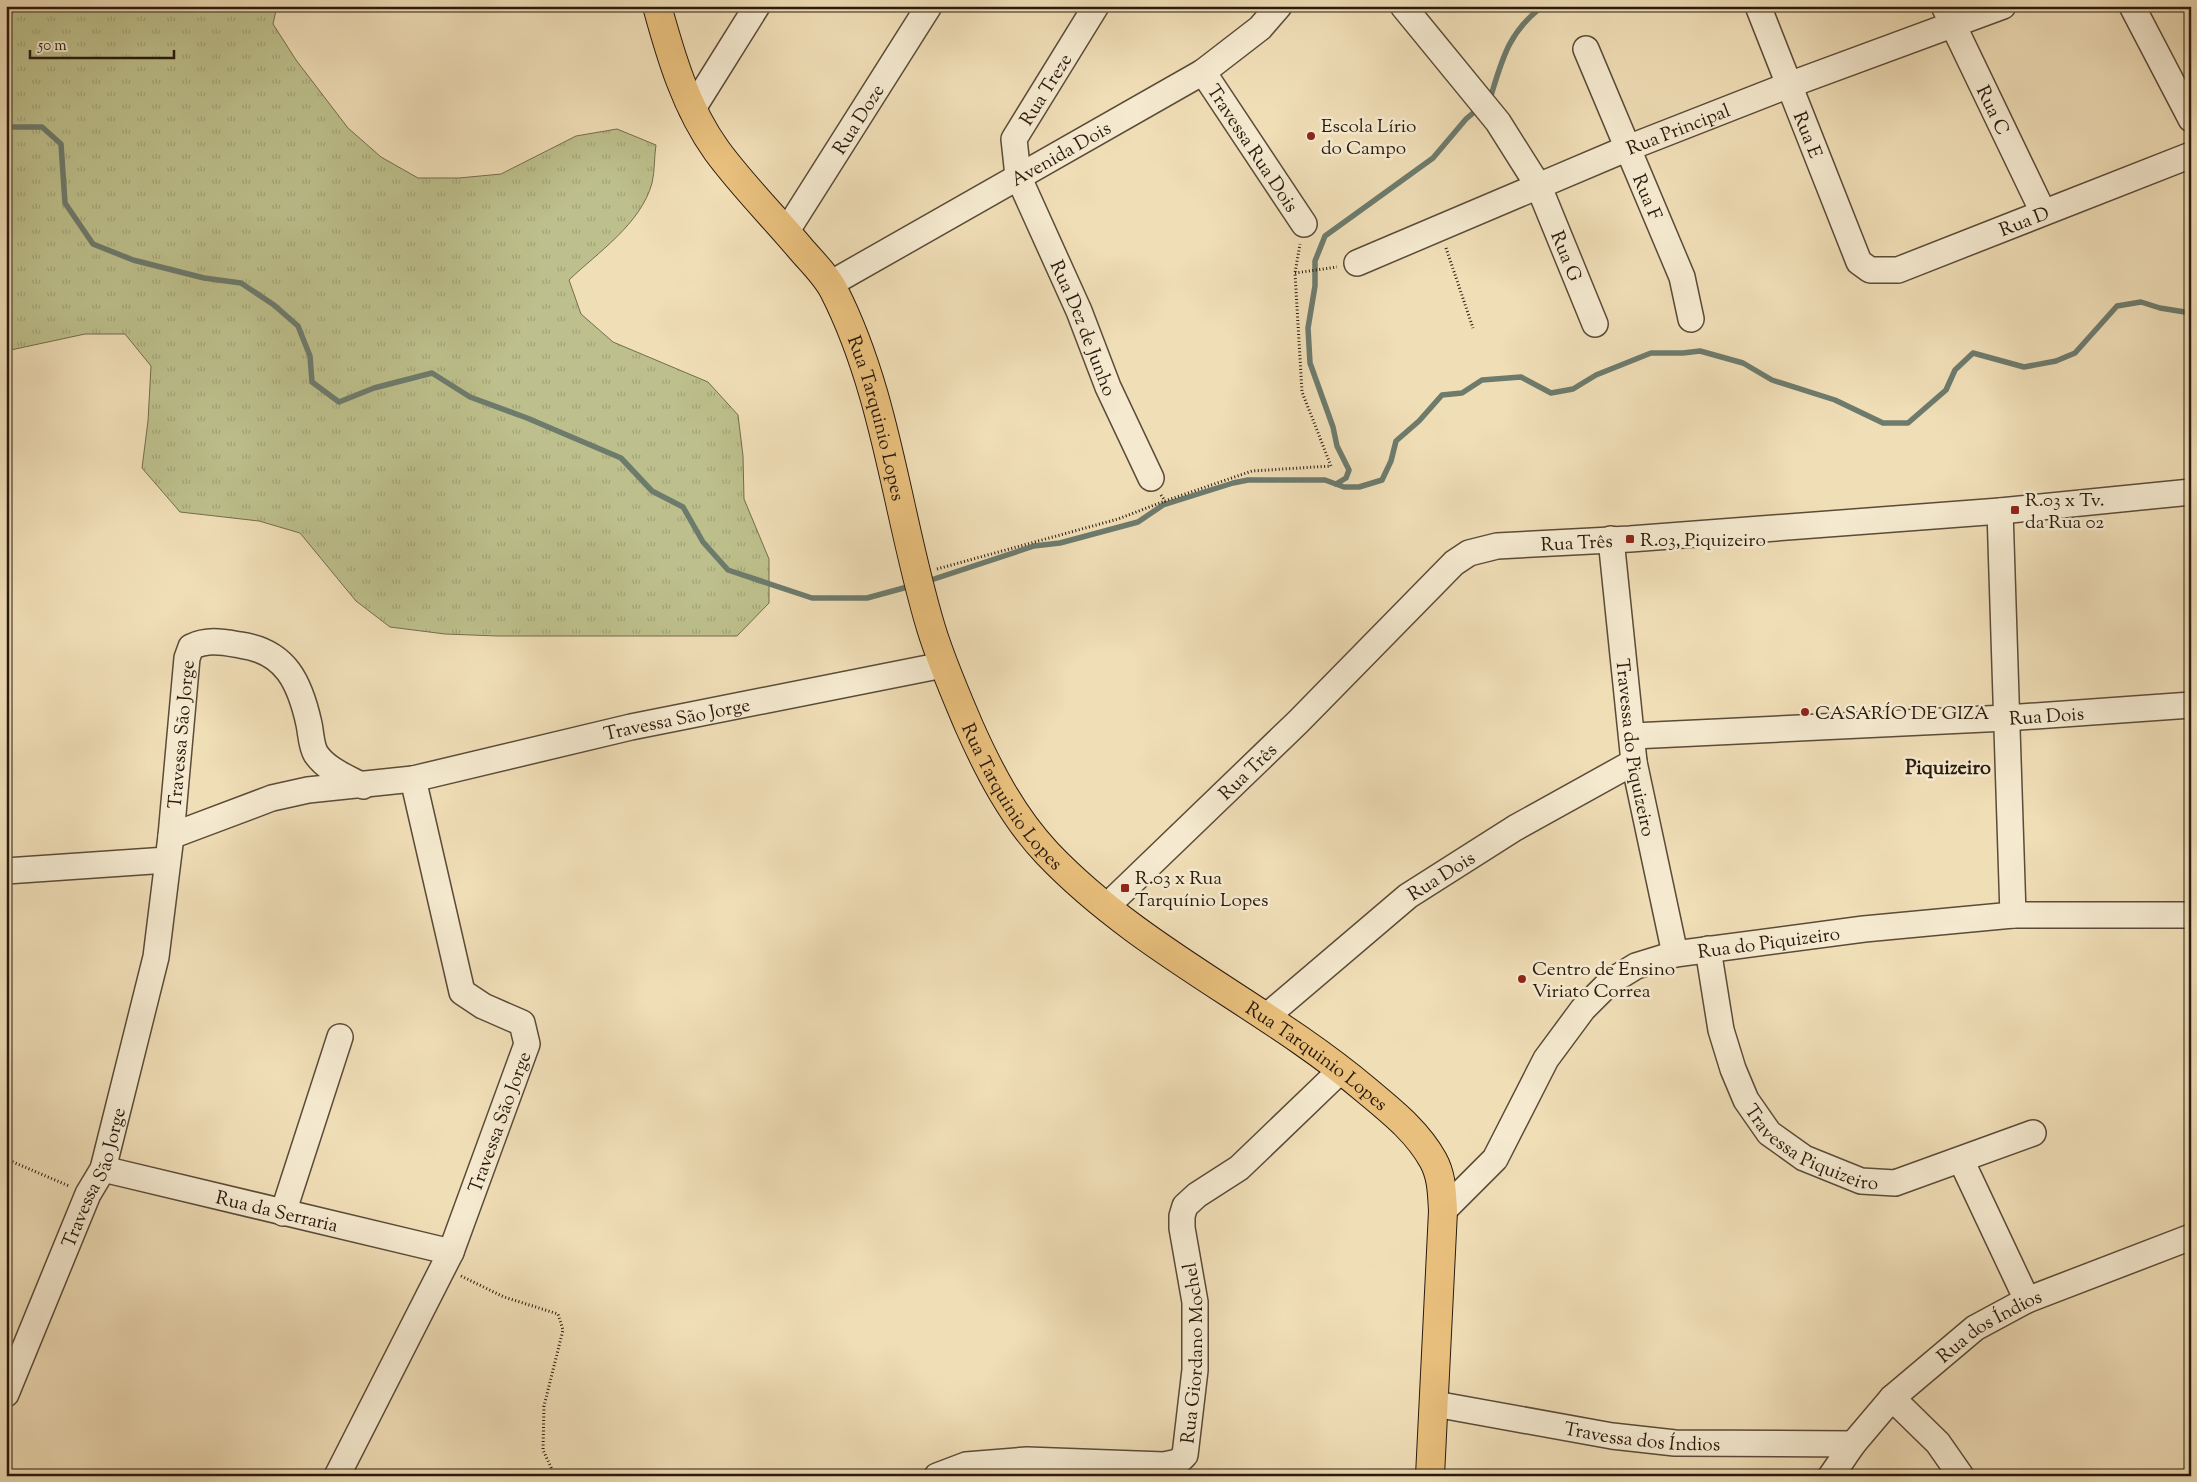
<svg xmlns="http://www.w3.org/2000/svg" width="2197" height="1482" font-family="'Sorts Mill Goudy',serif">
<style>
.grass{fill:url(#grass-tufts);stroke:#736d4d}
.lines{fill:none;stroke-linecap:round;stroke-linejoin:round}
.stream{stroke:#6d7b6d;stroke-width:5.5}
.minor-casing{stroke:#5b4b38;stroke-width:28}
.major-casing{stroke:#291a0e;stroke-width:30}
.path{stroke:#291a0e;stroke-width:3;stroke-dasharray:1 2.5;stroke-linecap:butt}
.minor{stroke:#f5ead0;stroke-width:25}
.major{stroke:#e8bf7c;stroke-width:28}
.poi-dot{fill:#8f2418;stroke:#f5ead0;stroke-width:2}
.labels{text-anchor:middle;stroke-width:5;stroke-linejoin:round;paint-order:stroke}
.street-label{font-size:19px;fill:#291a0e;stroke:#f5ead0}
.poi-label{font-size:19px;fill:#291a0e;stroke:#f5ead0;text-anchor:start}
.neighbourhood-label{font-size:20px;font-weight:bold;fill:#291a0e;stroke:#f5ead0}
</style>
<defs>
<pattern id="grass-tufts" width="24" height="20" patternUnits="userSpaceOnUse" patternTransform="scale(1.25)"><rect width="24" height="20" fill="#bdc08c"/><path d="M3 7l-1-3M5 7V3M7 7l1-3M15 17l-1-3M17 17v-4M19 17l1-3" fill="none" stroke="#a2a478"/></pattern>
</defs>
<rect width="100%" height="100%" fill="#f0deb7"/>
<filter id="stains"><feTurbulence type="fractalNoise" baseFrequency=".004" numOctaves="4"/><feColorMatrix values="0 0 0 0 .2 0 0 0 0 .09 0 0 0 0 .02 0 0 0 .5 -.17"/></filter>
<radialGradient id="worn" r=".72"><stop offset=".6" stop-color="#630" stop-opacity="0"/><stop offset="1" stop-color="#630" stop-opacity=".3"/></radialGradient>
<path class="grass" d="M6 6H277L273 24 296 60 348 128 381 157 418 178H459L501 174 576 136 617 129 656 145C654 157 655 171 652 183 641 224 597 253 569 280L581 314 613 342 708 382 738 415 743 456 744 499 769 559V603L737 636H498L445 634 390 627 356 601 300 533 259 521 180 512 142 468 148 421 151 366 125 334H85L6 351Z"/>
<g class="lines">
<g class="stream">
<path d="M1490 99C1502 60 1508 32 1543 6"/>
<polyline points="6,127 42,127 61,144 65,203 93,244 133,260 204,278 241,283 274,305 298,326 310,356 312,382 339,402 374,388 432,373 470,397 527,418 621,458 652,491 683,507 703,542 728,570 812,598 867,598 911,586"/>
<polyline points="1336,484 1346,478 1349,470 1337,446 1333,427 1310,363 1308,328 1315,286 1315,261 1325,236 1433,158 1466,119 1479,108"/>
<polyline points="925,582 1034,546 1060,543 1138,522 1163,505 1233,483 1248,480 1325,480 1344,487 1359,487 1382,480 1391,461 1396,441 1419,421 1442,395 1462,393 1482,380 1521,377 1551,393 1573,389 1596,375 1651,353 1683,353 1700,351 1743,363 1772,380 1835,400 1883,423 1908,423 1946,390 1955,370 1973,353 2024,367 2056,361 2075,353 2117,306 2141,302 2160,308 2191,313"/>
</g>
<defs>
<g id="minor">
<path id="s1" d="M1096 6 1014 139 1018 176 1079 311 1108 387 1151 478"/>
<path id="s2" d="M1403 6 1498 122 1539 187 1595 324"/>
<path id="s3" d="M1758 6 1859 262 1870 270H1898L2191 155"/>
<path id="s4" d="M1944 6 2043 212"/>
<polyline points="2132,6 2191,119"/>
<path id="s5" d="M1586 49 1682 277 1691 319"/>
<path id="s6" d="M1203 72 1304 224"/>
<polyline points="692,110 757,6"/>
<path id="s7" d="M786 232 929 6"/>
<path id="s8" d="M1357 263 1628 148 1789 85 2003 6"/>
<path id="s9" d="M830 284 1203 72 1260 28 1279 6"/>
<polyline points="2000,511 2013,915"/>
<path id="s10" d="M1611 539 1634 762 1675 954"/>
<path id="s11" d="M1633 736 2006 718 2191 705"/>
<path id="s12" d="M171 836 272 798 308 790 413 779 631 727 943 665"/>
<polyline points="6,871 167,860"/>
<path id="s13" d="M1106 907 1298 722 1454 563 1469 553 1497 546 1630 539 2000 511 2191 492"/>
<path id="s14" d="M1708 949 1721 1030 1733 1069 1746 1100 1769 1133 1804 1158 1861 1181 1895 1183 2033 1133"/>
<path id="s15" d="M1267 1016 1408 896 1515 828 1634 762"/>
<polyline points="1961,1160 2027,1300"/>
<path id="s16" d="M103 1169 451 1252"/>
<path id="s17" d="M1443 1211 1495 1159 1546 1059 1583 1009 1610 982 1636 966 1675 954 1864 929 2013 915H2191"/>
<polyline points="283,1213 340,1037"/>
<path id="s18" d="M6 1394 88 1194 103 1169 156 957 171 836 187 658 191 647C208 639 222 642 240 645 286 651 300 683 309 724 311 733 311 746 316 754 327 770 346 777 363 786"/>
<polyline points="1892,1398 1938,1443 1961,1476"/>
<path id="s19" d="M1435 1404 1612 1436 1675 1443 1853 1444"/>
<path id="s20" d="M337 1476 451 1252 527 1044 522 1023 483 1006 462 992 413 779"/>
<path id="s21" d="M937 1476 966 1465 1027 1460 1164 1465 1178 1462 1185 1455 1195 1370V1302L1182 1228V1216L1185 1206 1197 1195 1239 1168 1341 1070"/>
<path id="s22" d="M1831 1476 1853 1444 1892 1398 1975 1328 2027 1300 2191 1237"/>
</g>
<g id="major">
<path id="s23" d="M657 6C671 57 686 108 717 151 742 185 773 216 800 248 811 261 825 274 833 289 887 394 897 516 931 628 941 661 955 693 969 726 989 771 1013 817 1047 853 1139 950 1265 1005 1366 1090 1391 1111 1417 1131 1433 1160 1442 1176 1442 1194 1443 1211L1430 1476"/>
</g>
</defs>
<use href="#minor" class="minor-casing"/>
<use href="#major" class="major-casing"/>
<g class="path">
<polyline points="1446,248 1473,328"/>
<polyline points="1295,273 1337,267"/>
<polyline points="1161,495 1165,501 1252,471 1331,466 1302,392 1295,273 1300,244"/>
<polyline points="937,569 1118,519 1165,501"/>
<polyline points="6,1159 69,1186"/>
<polyline points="461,1276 504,1297 558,1314 563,1330 544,1406 543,1450 555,1476"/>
</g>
<use href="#minor" class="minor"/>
<use href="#major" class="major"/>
</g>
<g class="poi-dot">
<circle cx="1311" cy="136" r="5"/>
<rect x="2010" y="505" width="10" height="10" rx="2.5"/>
<rect x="1625" y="534" width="10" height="10" rx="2.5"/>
<circle cx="1805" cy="712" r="5"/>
<rect x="1120" y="883" width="10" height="10" rx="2.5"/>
<circle cx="1522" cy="979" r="5"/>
</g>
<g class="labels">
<g class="street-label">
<text transform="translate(1045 89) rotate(-58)" y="7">Rua Treze</text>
<text dy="7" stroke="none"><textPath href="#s4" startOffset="115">Rua C</textPath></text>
<text dy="7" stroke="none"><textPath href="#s7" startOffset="134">Rua Doze</textPath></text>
<text dy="7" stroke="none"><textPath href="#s8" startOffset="348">Rua Principal</textPath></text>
<text dy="7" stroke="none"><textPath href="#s3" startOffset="138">Rua E</textPath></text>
<text dy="7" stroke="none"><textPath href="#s6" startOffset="91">Travessa Rua Dois</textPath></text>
<text dy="7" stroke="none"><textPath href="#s9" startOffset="265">Avenida Dois</textPath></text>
<text dy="7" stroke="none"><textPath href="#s5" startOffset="160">Rua F</textPath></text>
<text dy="7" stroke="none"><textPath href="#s3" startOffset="452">Rua D</textPath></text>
<text dy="7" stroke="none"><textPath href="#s2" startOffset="301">Rua G</textPath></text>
<text dy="7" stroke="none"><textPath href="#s1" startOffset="359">Rua Dez de Junho</textPath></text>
<text dy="7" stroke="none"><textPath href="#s23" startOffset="475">Rua Tarquinio Lopes</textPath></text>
<text dy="7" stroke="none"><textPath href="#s13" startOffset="616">Rua Três</textPath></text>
<text dy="7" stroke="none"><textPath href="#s11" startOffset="414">Rua Dois</textPath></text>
<text dy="7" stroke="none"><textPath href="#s12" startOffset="521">Travessa São Jorge</textPath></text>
<text dy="7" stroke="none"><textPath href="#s18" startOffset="688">Travessa São Jorge</textPath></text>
<text dy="7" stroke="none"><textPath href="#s10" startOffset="210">Travessa do Piquizeiro</textPath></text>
<text dy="7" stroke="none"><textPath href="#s13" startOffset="196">Rua Três</textPath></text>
<text dy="7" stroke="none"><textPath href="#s23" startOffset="880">Rua Tarquinio Lopes</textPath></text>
<text dy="7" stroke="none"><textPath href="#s15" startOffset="224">Rua Dois</textPath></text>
<text dy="7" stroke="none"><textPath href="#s17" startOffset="452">Rua do Piquizeiro</textPath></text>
<text dy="7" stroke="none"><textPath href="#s23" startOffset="1285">Rua Tarquinio Lopes</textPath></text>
<text dy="7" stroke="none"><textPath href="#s20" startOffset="390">Travessa São Jorge</textPath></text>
<text dy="7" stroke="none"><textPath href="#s14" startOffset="241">Travessa Piquizeiro</textPath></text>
<text dy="7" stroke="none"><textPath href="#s18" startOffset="234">Travessa São Jorge</textPath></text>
<text dy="7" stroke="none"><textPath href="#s16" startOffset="179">Rua da Serraria</textPath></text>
<text dy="7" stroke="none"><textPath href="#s22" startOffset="221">Rua dos Índios</textPath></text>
<text dy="7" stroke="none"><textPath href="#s21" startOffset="356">Rua Giordano Mochel</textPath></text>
<text dy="7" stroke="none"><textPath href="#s19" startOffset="210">Travessa dos Índios</textPath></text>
</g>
<g class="poi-label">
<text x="1321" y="132">Escola Lírio<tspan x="1321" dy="22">do Campo</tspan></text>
<text x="2025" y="506">R.03 x Tv.<tspan x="2025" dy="22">da Rua 02</tspan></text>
<text x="1640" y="546">R.03, Piquizeiro</text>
<text x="1815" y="719">CASARÍO DE GIZA</text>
<text x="1135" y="884">R.03 x Rua<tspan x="1135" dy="22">Tarquínio Lopes</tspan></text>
<text x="1532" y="975">Centro de Ensino<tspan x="1532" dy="22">Viriato Correa</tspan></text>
</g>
<g class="neighbourhood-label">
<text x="1948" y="774">Piquizeiro</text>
</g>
</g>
<rect width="2197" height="1482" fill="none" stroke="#f0deb7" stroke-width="25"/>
<rect x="8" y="8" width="2182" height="1467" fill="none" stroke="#291a0e" stroke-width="2.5"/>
<rect x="12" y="12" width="2172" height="1457" fill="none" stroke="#291a0e"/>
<path d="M30 50v8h144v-8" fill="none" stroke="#291a0e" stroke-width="2.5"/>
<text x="38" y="50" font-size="15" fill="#291a0e" stroke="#f5ead0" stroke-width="4" paint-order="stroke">50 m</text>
<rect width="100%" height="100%" filter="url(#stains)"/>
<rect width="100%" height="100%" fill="url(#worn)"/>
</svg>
